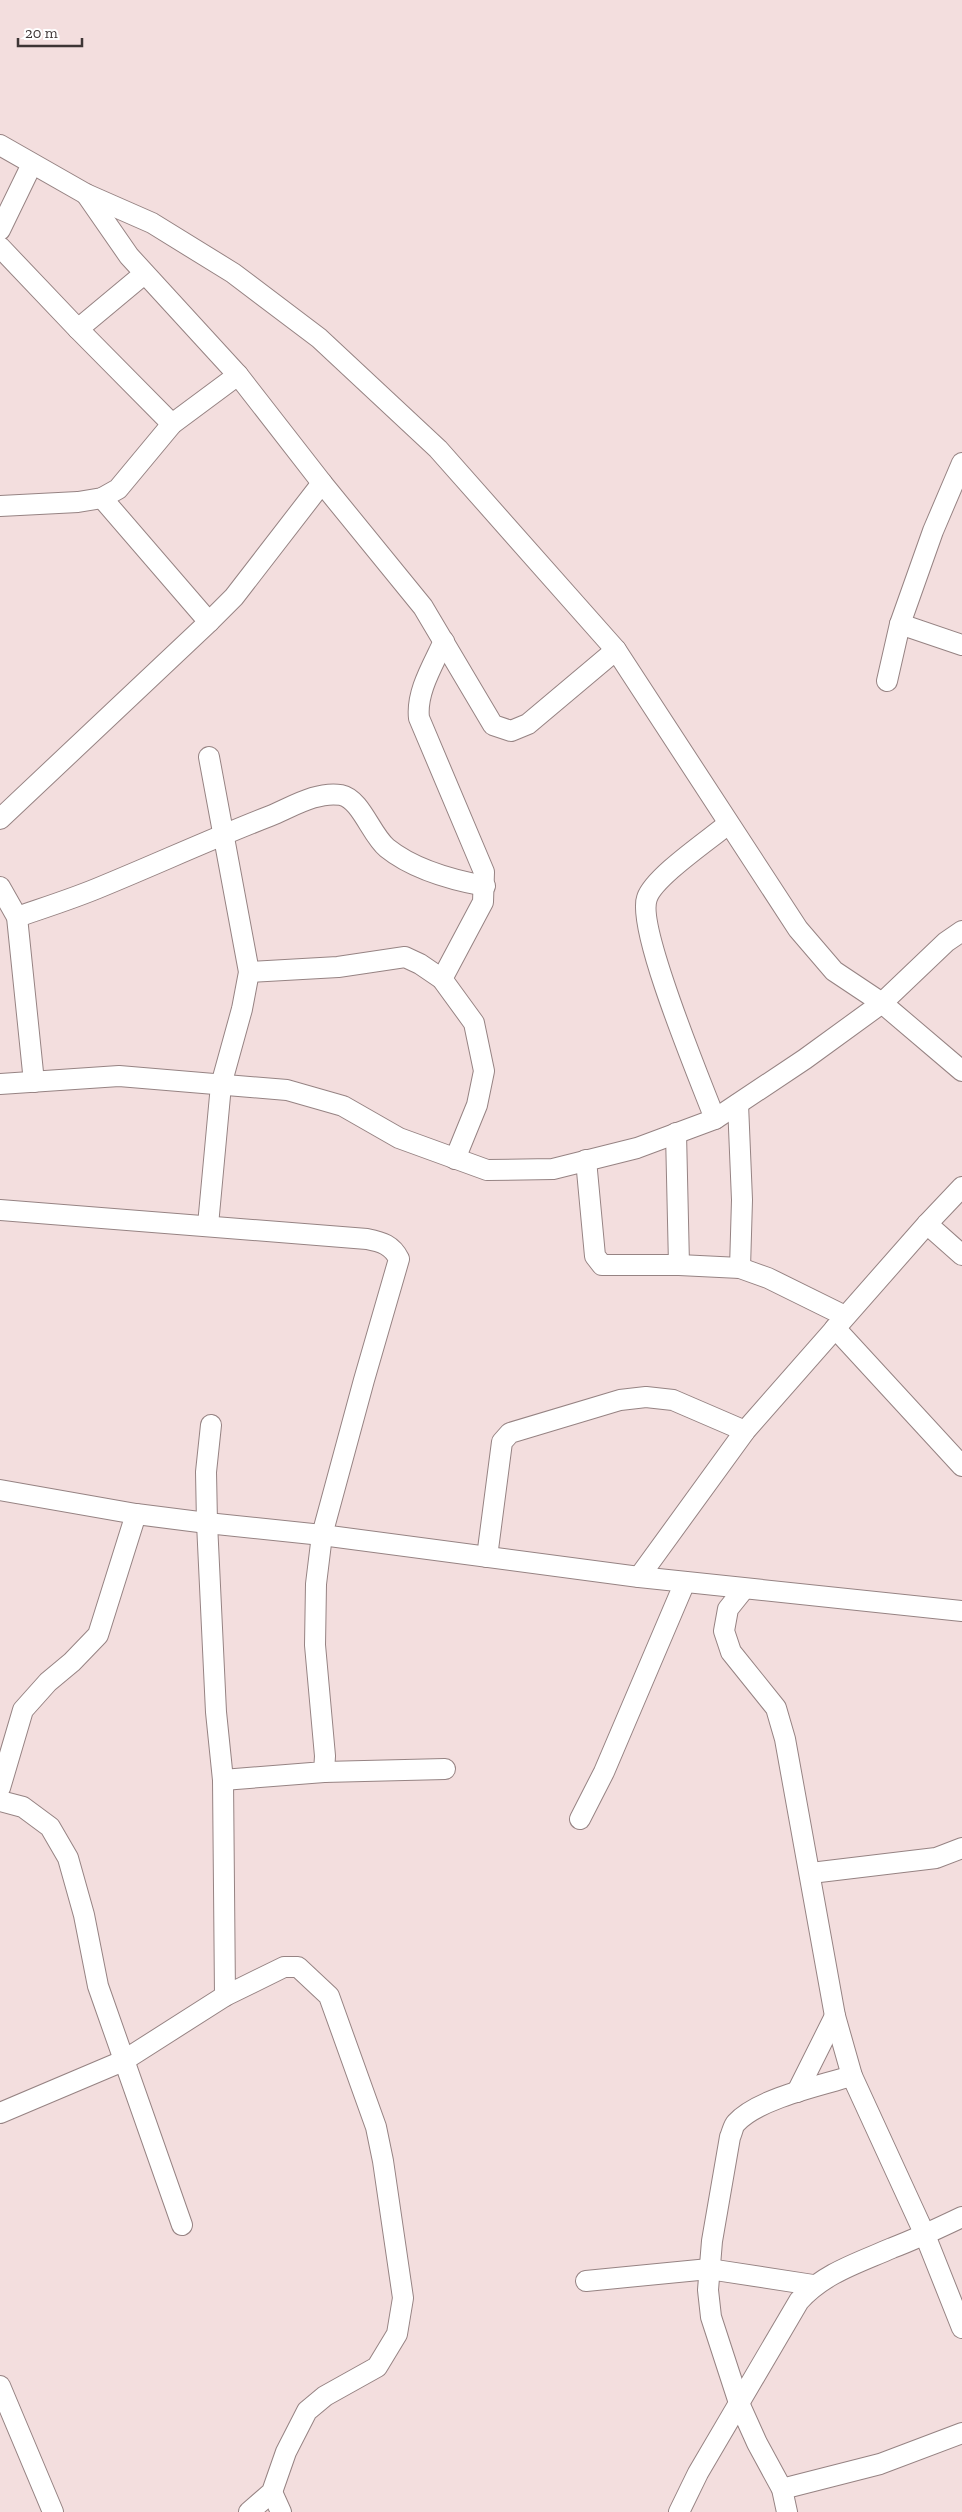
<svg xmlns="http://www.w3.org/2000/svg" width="962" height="2512" font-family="'Zilla Slab',serif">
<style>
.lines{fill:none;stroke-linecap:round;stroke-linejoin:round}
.minor-casing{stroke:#968383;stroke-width:22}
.minor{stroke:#fff;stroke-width:20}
</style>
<rect width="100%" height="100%" fill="#f3dede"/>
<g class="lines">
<defs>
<g id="minor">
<polyline points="0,145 86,194 152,223 233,273 319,338 438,449 616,650 798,929 834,971 882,1003 962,1071"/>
<polyline points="86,194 129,256 238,375 322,483 423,607 493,725 511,731 528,724 616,650"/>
<polyline points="0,230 32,164"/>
<polyline points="0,247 78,329 172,424"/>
<polyline points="78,329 144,274"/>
<polyline points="102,498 209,622"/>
<polyline points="0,506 78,502 102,498 118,489 172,424 238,375"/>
<polyline points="900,624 962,645"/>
<polyline points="887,681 900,624 933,531 962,463"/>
<polyline points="0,819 209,622 234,597 322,483"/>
<polyline points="0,887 17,917 34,1082"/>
<path d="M17 917C46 907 75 898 103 886 159 863 213 838 270 816 292 807 317 791 341 795 361 799 371 835 387 848 413 869 452 880 485 886"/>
<polyline points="249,972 338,967 405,957 420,964 442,979 474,1023 484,1071 477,1105 455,1159"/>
<path d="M442 979 483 902 484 872 419 718C416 692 433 665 444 641"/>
<polyline points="0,1084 119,1076 287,1090 343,1106 399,1138 487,1170 553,1169 637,1148 715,1119 805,1059 882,1003 946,942 962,931"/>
<polyline points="738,1104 742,1200 740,1268"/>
<path d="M715 1119C701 1082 636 928 647 898 654 877 709 840 728 824"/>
<polyline points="676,1133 679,1265"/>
<polyline points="586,1160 595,1256 602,1265 679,1265 740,1268 768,1278 845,1316"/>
<path d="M0 1210 367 1239C382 1242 392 1245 399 1259L364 1380 322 1535 316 1584 315 1645 325 1756 324 1772 223 1780"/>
<polyline points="927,1224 962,1255"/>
<polyline points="208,1225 221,1085 242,1009 249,972 209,757"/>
<polyline points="835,1328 962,1466"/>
<polyline points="211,1425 206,1472 207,1523 216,1712 223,1780 225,1996"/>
<polyline points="0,1490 136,1514 207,1523 322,1535 639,1577 962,1611"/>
<polyline points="487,1557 502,1442 510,1433 620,1400 646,1397 673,1400 745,1431"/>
<polyline points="639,1577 745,1431 927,1224 962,1187"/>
<polyline points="744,1589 728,1609 724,1631 731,1652 776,1708 785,1739 835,2016 852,2076 925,2235 962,2328"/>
<polyline points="324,1772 445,1769"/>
<polyline points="0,1788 23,1710 48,1682 72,1662 98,1635 136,1514"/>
<polyline points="0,1801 23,1807 50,1827 68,1858 84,1915 98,1986 182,2225"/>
<polyline points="580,1819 604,1772 685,1582"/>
<polyline points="811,1873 936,1858 962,1848"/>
<polyline points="797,2092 835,2016"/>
<polyline points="0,2113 123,2061 225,1996 284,1967 298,1967 329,1996 376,2127 383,2161 403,2298 397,2334 377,2367 325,2396 307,2411 286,2452 272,2492 249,2512"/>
<polyline points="586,2281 709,2269 813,2285"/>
<polyline points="0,2386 53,2512"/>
<polyline points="782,2489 880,2464 962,2433"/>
<polyline points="272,2492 281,2512"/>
<path d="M679 2512 698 2473 799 2301C824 2273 858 2263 892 2248 916 2239 939 2228 962 2217"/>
<path d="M787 2512 782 2489 757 2443 739 2403 711 2317 708 2290 712 2241 730 2137C732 2133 733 2126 736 2123 757 2099 821 2085 852 2076"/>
</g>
</defs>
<use href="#minor" class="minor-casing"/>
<use href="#minor" class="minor"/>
</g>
<path d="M18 38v8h64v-8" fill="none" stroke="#3d3535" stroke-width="2.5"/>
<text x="25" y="38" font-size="15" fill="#3d3535" stroke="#ffffff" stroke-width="4" paint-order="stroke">20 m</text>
</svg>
